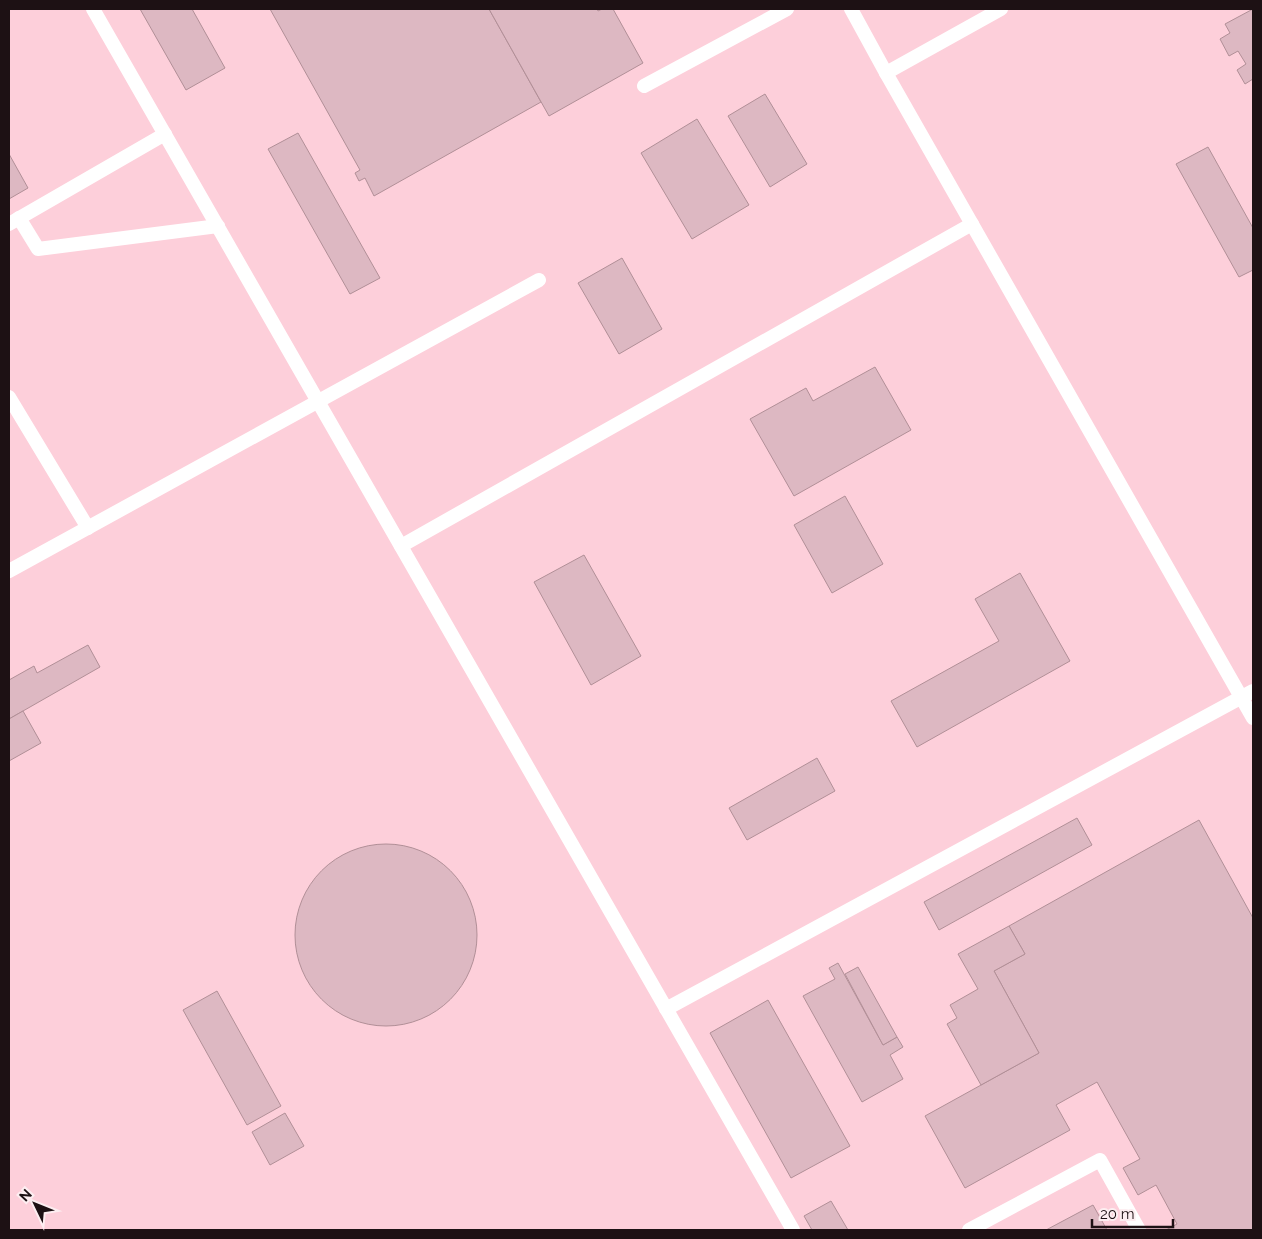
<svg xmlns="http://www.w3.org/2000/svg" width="1262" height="1239" font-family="Raleway,sans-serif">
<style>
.built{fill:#fdcfda}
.building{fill:#ddb8c2;stroke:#b18f97}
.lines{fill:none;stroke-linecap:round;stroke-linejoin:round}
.service{stroke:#fff;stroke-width:14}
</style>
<rect width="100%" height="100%" fill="#fadce3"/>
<rect class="built" x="9" y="9" width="1244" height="1221"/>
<g class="building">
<polygon points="140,9 192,9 225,68 186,90"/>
<polygon points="270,9 489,9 541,102 374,196 365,178 359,181 355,173 360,170"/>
<polygon points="489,9 597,9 598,11 602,9 613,9 643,63 549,116"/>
<polygon points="1253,9 1253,79 1245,84 1237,70 1246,64 1238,51 1229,56 1220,39 1230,33 1225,24"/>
<polygon points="765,94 807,164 770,187 728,116"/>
<polygon points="697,119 749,205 692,239 641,153"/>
<polygon points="298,133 380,278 350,294 268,149"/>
<polygon points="1208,147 1253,228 1253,270 1239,277 1176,164"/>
<polygon points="9,154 28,188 9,199"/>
<polygon points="622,258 662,329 619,354 578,283"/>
<polygon points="875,367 911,430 794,496 750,419 806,388 813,401"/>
<polygon points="845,496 883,564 832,593 794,525"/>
<polygon points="584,555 641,656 591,685 534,582"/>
<polygon points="1020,573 1070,661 917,747 891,701 999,641 975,599"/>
<polygon points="88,645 100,667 9,719 9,680 34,666 37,673"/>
<polygon points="23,711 41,743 9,761 9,719"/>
<polygon points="817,758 835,791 747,840 729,808"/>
<polygon points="1077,818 1092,845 939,930 924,902"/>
<polygon points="1199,820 1253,918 1253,1230 1166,1230 1177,1224 1156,1185 1138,1195 1123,1168 1140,1159 1097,1082 1056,1105 1070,1130 965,1188 925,1116 1039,1053 994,971 1025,954 1009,926"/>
<circle cx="386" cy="935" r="91"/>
<polygon points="1009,926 1025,954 994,971 1039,1053 981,1085 947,1024 957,1018 950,1005 978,989 958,954"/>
<polygon points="838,963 883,1045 897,1037 903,1047 890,1055 903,1079 862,1102 803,996 835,979 829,968"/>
<polygon points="858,967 897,1037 883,1045 845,974"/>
<polygon points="217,991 281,1106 247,1125 183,1010"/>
<polygon points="768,1000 850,1146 791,1178 710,1033"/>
<polygon points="285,1113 304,1146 270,1165 252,1132"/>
<polygon points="831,1201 848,1230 812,1230 804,1216"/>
<polygon points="1093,1205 1107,1230 1046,1230"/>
</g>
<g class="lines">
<g class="service">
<polyline points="93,9 793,1230"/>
<polyline points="851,9 886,73 1253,718"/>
<polyline points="886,73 1001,9"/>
<polyline points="644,86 787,9"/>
<polyline points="19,218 38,249 218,226"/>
<polyline points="9,224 165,134"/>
<polyline points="9,397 88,528"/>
<polyline points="401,546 972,224"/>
<polyline points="9,571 539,280"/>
<polyline points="666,1009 1253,691"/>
<polyline points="969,1230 1100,1160 1139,1230"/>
</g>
</g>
<rect width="1262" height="1239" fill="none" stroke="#1d1114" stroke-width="20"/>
<g transform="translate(35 1204) rotate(313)" stroke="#fdeef1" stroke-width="4" paint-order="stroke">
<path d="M0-4L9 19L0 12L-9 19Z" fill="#1d1114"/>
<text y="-8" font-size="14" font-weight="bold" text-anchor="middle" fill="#1d1114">N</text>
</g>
<path d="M1092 1219v8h81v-8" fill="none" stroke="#1d1114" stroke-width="2.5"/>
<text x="1100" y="1219" font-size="15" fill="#1d1114" stroke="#fdeef1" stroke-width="4" paint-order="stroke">20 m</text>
</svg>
